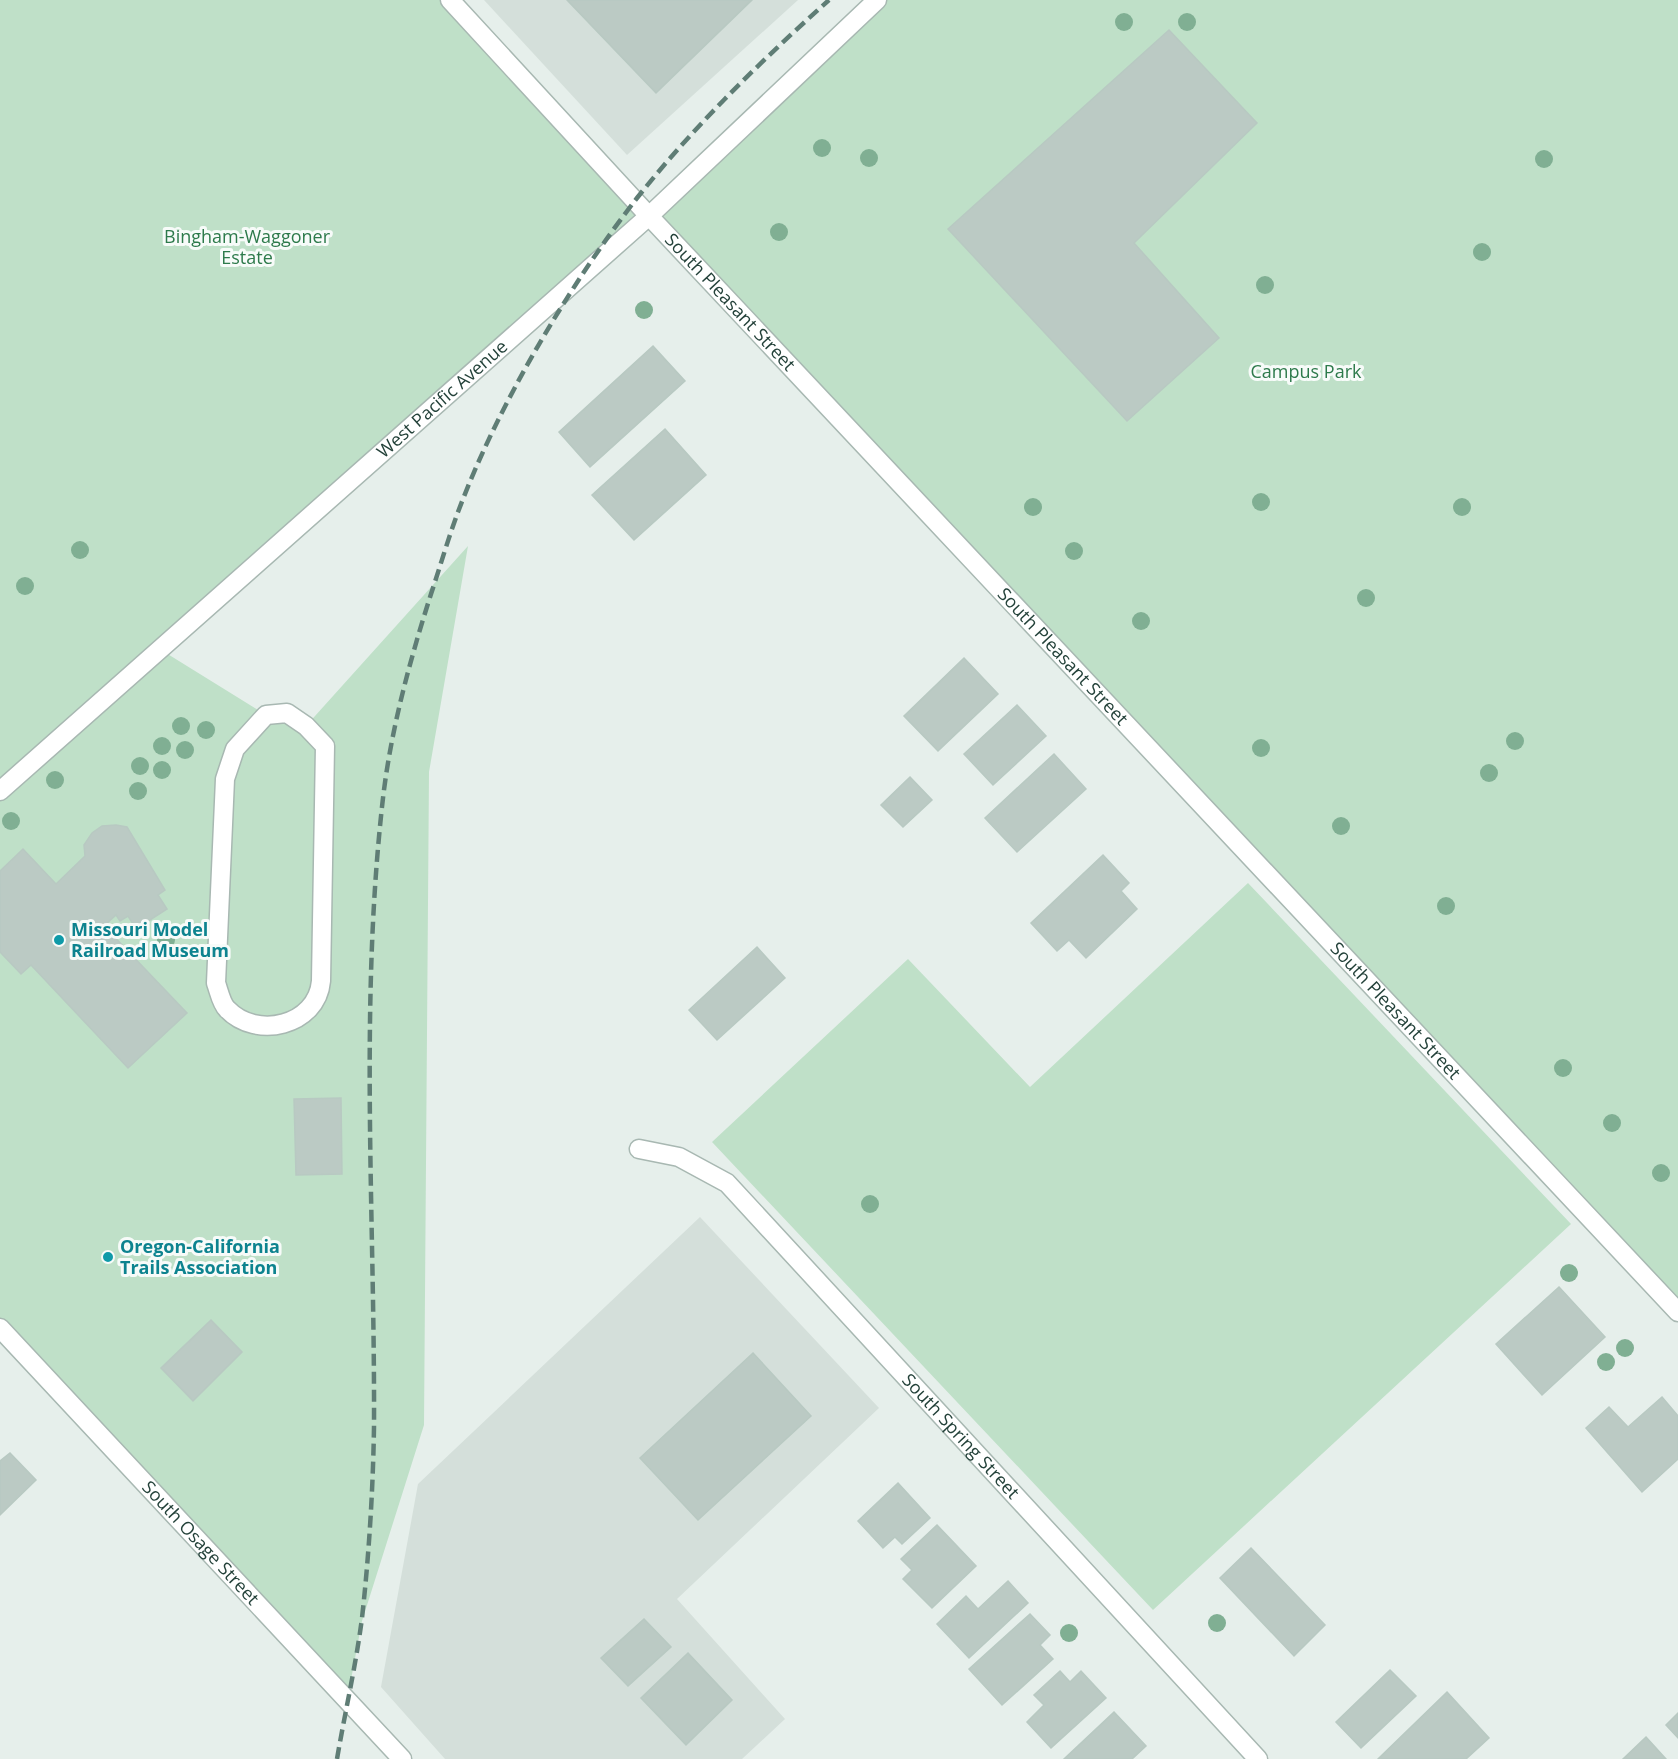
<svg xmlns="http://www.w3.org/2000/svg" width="1678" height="1759" font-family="'Open Sans',sans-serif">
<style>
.built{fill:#d4dfda}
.green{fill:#bfe0c8}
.building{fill:#bbcac4;stroke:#b8c9c2;stroke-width:1.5}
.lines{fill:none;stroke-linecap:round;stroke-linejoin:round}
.minor-casing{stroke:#a8b8b2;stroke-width:21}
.minor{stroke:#fff;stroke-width:18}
.rail{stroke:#5f7d75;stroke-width:4.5;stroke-dasharray:12 6;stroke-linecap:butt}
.tree{fill:#80af93}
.culture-dot{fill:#0f9aa8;stroke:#f7fbf9;stroke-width:2}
.labels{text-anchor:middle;stroke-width:6;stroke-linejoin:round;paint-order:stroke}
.park-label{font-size:18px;fill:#2d7a4b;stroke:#f7fbf9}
.street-label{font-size:18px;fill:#24423a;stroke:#f7fbf9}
.culture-label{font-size:18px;font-weight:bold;fill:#0d838f;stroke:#f7fbf9;text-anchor:start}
</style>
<rect width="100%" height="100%" fill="#e6efeb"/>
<g class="built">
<polygon points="484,0 798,0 627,155"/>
<polygon points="700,1217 879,1408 677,1599 785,1719 742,1759 445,1759 381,1687 418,1484"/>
</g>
<g class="green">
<polygon points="0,0 449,0 649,216 884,0 1678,0 1678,1312 649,217 166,653 266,715 306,726 468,546 429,772 424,1425 362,1621 347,1701 0,1328"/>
<polygon points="1248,883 1571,1224 1153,1610 712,1142 908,959 1030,1087"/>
</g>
<g class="building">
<polygon points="567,0 752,0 656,93"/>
<polygon points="1169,30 1257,123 1134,243 1219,338 1127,421 948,229"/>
<polygon points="653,346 685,381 590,467 559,432"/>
<polygon points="665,429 706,475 634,540 592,495"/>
<polygon points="964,658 998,694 938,751 904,716"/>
<polygon points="1017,705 1046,736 993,785 964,754"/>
<polygon points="1054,754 1086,789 1017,852 985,818"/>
<polygon points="910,777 932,800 903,827 881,805"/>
<polygon points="116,825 127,827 165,890 158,895 167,909 136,929 128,916 120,921 116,915 104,926 187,1013 128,1068 31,965 21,974 0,952 0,871 23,849 56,884 85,856 84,845 92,833 102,826"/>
<polygon points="1103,855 1129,883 1121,891 1137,909 1086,958 1069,940 1057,951 1031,923"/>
<polygon points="757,947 785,978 717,1040 689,1010"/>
<polygon points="341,1098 342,1174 296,1175 294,1099"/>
<polygon points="1559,1287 1605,1337 1542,1395 1496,1344"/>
<polygon points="211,1320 242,1352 193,1401 161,1368"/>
<polygon points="753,1353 811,1416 698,1520 640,1458"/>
<polygon points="1662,1397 1678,1416 1678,1459 1642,1492 1586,1428 1609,1407 1628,1427"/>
<polygon points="10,1453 36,1480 0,1515 0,1461"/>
<polygon points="898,1483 930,1518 902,1544 895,1537 883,1548 858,1521"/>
<polygon points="937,1525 976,1566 932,1608 903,1579 912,1570 901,1559"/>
<polygon points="1251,1548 1325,1625 1294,1656 1220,1578"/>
<polygon points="1008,1581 1028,1603 969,1658 937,1624 966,1596 978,1609"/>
<polygon points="1030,1614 1050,1635 1040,1645 1053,1659 1002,1705 969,1669"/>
<polygon points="644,1619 671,1647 628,1686 601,1658"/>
<polygon points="688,1653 732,1700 686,1745 641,1698"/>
<polygon points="1390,1670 1416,1696 1361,1748 1336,1722"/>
<polygon points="1060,1671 1070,1682 1081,1671 1106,1698 1051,1748 1027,1722 1044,1705 1034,1695"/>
<polygon points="1447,1692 1489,1738 1466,1759 1378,1759"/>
<polygon points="1114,1712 1146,1746 1132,1759 1064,1759"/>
<polygon points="1678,1713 1678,1738 1666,1725"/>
<polygon points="1646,1737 1666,1759 1623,1759"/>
</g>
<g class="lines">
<defs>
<g id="minor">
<path id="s1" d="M450 0 649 216 1678 1312"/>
<path d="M287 713 306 726 325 746 321 981C317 1026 256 1040 227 1009 221 1003 219 991 216 983L225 779 235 749 266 715Z"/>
<path id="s2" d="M0 791 649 216 877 0"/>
<path id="s3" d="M639 1149 679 1157 727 1183 1258 1759"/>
<path id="s4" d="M0 1328 402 1759"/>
</g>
</defs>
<use href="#minor" class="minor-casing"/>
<use href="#minor" class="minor"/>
<path class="rail" d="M337 1759C345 1712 356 1665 362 1618 369 1555 373 1490 374 1427 375 1218 359 1007 383 798 391 729 410 660 431 594 440 567 448 539 458 512 497 407 568 287 637 198 694 126 761 61 829 0"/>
</g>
<g class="tree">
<circle cx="1124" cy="22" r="9"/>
<circle cx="1187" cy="22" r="9"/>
<circle cx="822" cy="148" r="9"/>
<circle cx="869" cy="158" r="9"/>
<circle cx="1544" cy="159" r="9"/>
<circle cx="779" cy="232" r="9"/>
<circle cx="1482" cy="252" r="9"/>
<circle cx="1265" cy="285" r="9"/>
<circle cx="644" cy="310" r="9"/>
<circle cx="1261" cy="502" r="9"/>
<circle cx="1033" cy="507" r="9"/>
<circle cx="1462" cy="507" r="9"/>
<circle cx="80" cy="550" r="9"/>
<circle cx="1074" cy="551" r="9"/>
<circle cx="25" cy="586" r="9"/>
<circle cx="1366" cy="598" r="9"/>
<circle cx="1141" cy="621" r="9"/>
<circle cx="181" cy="726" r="9"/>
<circle cx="206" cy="730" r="9"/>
<circle cx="1515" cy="741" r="9"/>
<circle cx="162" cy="746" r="9"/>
<circle cx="1261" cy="748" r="9"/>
<circle cx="185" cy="750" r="9"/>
<circle cx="140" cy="766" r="9"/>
<circle cx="162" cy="770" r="9"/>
<circle cx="1489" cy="773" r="9"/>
<circle cx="55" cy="780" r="9"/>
<circle cx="138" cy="791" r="9"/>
<circle cx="11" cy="821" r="9"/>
<circle cx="1341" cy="826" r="9"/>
<circle cx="1446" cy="906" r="9"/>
<circle cx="166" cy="940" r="9"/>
<circle cx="1563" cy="1068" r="9"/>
<circle cx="1612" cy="1123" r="9"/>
<circle cx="1661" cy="1173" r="9"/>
<circle cx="870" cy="1204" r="9"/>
<circle cx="1569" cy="1273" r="9"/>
<circle cx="1625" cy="1348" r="9"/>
<circle cx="1606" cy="1362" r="9"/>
<circle cx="1217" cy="1623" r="9"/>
<circle cx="1069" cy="1633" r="9"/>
</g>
<g class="culture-dot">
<circle cx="59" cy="940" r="6"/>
<circle cx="108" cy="1257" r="6"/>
</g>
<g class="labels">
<g class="park-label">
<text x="247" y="243">Bingham-Waggoner<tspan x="247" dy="21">Estate</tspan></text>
<text x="1306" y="378">Campus Park</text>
</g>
<g class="street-label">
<text dy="6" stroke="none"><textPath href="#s1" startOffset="412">South Pleasant Street</textPath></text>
<text dy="6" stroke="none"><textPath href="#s2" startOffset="591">West Pacific Avenue</textPath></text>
<text dy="6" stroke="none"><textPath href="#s1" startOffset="898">South Pleasant Street</textPath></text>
<text dy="6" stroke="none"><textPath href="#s1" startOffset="1384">South Pleasant Street</textPath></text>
<text dy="6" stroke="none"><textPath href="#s3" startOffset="440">South Spring Street</textPath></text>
<text dy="6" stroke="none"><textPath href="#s4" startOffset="294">South Osage Street</textPath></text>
</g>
<g class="culture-label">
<text x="71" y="936">Missouri Model<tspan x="71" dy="21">Railroad Museum</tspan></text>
<text x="120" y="1253">Oregon-California<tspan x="120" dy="21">Trails Association</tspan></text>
</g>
</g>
</svg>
